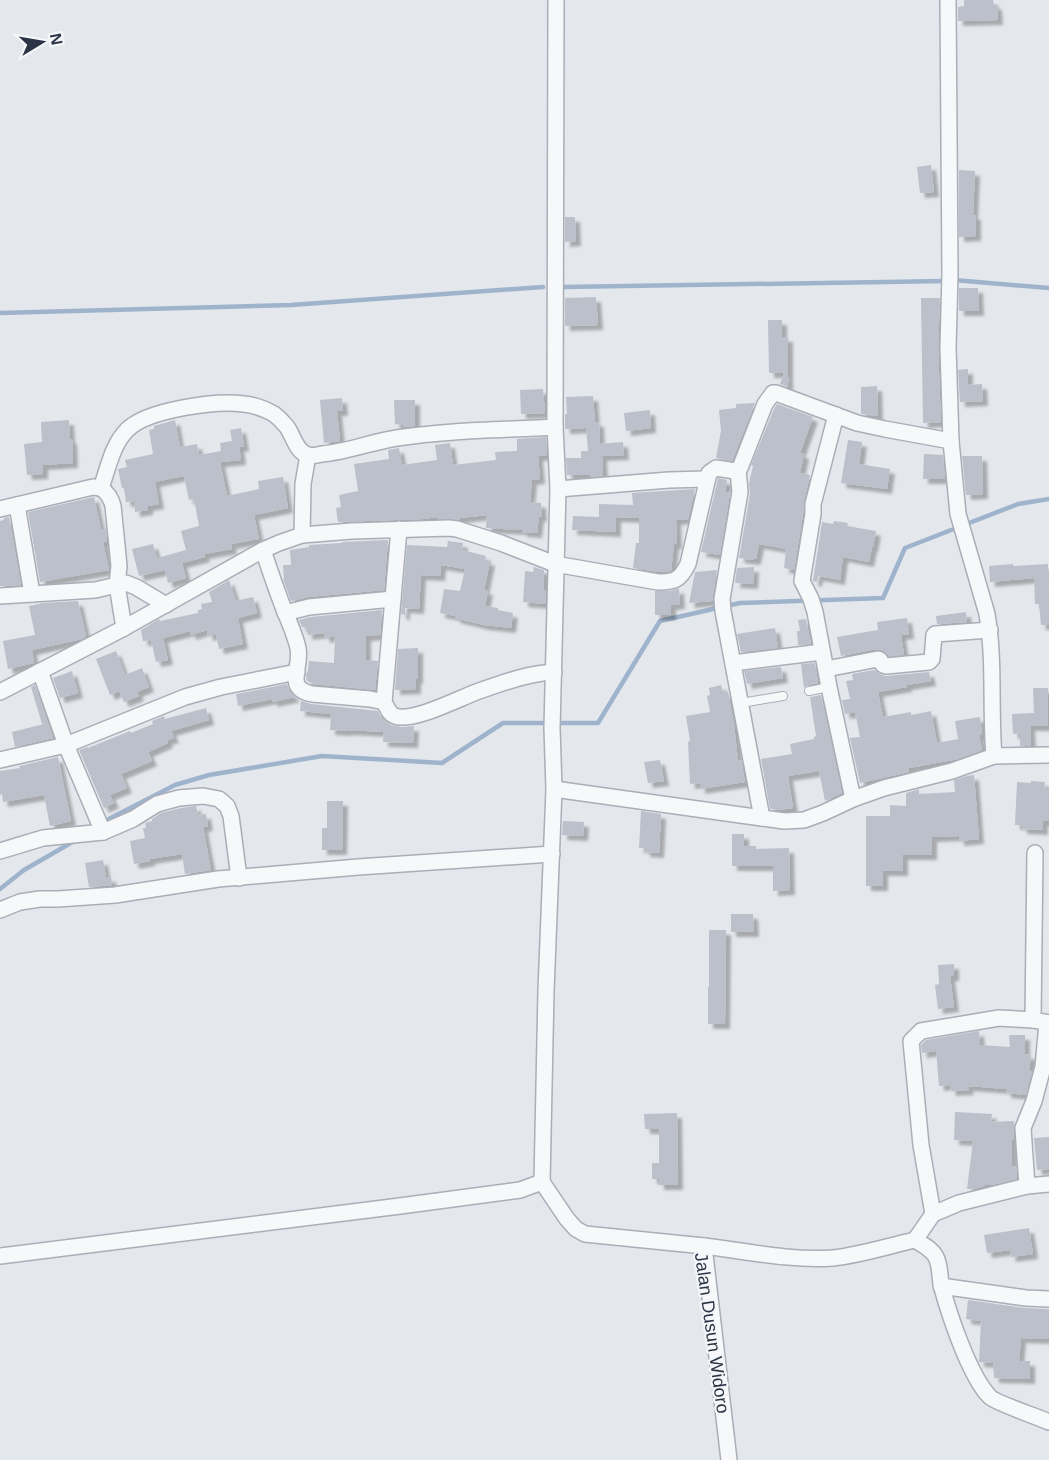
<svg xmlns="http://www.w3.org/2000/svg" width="1049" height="1460" font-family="Arial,sans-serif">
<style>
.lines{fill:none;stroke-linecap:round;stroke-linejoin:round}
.stream{stroke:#9fb4cc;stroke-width:4.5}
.building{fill:#bbc0ca;filter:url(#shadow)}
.service-casing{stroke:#a9aeb7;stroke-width:10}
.minor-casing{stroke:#a9aeb7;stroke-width:18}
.service{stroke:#f7f8fa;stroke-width:8}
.minor{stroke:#f7f8fa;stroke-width:15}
.labels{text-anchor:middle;stroke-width:4.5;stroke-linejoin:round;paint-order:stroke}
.street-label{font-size:18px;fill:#2b3445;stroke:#f4f6f9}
</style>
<defs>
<filter id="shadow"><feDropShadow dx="5" dy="5" stdDeviation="1.5" flood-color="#0004"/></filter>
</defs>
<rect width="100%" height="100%" fill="#e4e7ec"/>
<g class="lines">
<g class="stream">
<polyline points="954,280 1049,288"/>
<polyline points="564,287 946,281"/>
<polyline points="0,313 291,305 543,287"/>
<polyline points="103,822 175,785 209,775 322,756 442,763 503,723 598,723 660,621 740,603 883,598 905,548 1018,504 1049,499"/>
<polyline points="0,889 24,870 76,840"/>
</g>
</g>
<g class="building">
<polygon points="964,0 993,0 994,5 997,5 998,20 958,21 958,7 964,6"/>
<polygon points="931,165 934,192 920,193 917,167"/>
<polygon points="959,170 975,171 973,215 976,215 976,236 959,237"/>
<polygon points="565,217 575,217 576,241 565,242"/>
<polygon points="959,288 978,288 979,311 959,311"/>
<polygon points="596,297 598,325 565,326 565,298"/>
<polygon points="921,298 940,298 938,348 941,422 923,423"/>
<polygon points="768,320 782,320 782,337 788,337 788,387 780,384 784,373 769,373"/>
<polygon points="968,369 968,385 982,384 983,401 960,402 958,370"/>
<polygon points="877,386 878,416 861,414 861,387"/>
<polygon points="543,389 545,413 521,414 520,390"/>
<polygon points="593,396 595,422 599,422 600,444 623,442 624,455 602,456 603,476 590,477 590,475 567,475 566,458 581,458 581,451 588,451 586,428 565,429 565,414 567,414 566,397"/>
<polygon points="342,398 343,411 337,411 340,441 324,443 320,400"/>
<polygon points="394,400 415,400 415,426 403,427 403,425 395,424"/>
<polygon points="755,403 732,461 716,458 721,431 719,410 736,408 736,404"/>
<polygon points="777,404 813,417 800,453 804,454 800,473 810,475 804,502 803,514 794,570 784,568 786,549 759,544 756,559 754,559 754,560 739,558 750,494 749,483 753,466 751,465 774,409"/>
<polygon points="650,410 651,428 626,431 624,413"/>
<polygon points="69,420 70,439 72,439 73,463 43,465 43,474 27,475 24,444 42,442 41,422"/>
<polygon points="175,420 180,447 197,444 199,455 221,451 220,443 232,441 230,430 241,428 244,446 239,447 241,460 220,462 227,496 259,489 258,481 283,477 288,508 254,515 259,539 231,544 232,549 204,554 205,557 182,563 186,578 168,583 165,570 139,576 132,549 153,544 157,558 186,550 181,531 199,526 194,499 189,500 184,477 183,476 155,482 159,504 148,506 148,510 135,512 134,501 126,502 124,488 122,488 118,469 127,467 125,460 153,454 149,430 154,429 154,426"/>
<polygon points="546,437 547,455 538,456 540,479 532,480 530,502 541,503 542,517 539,516 537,533 522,532 522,530 486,528 487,515 460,518 460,520 438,519 437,517 423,519 338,522 336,508 341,507 339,495 358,491 354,464 389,459 388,450 399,448 402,465 437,460 435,445 450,443 453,465 496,460 495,452 517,451 517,439"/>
<polygon points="848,440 862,442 859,464 890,469 887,489 841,483"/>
<polygon points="924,454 943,455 945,479 923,479"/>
<polygon points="962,456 982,456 983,494 966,495"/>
<polygon points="718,478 727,480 725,492 730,493 720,555 701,552"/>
<polygon points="695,489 688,519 676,520 677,544 674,544 671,571 670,571 659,572 633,568 636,543 639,543 639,518 616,517 616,532 572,530 573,516 599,517 599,504 633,505 632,493"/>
<polygon points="94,497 101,530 106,529 107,541 103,542 109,570 40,582 28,512"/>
<polygon points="9,517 21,585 0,586 0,521 4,520 4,518"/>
<polygon points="834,521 848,523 847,526 876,531 873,547 872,547 869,562 843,557 840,580 818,576 817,582 813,581 822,522 833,524"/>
<polygon points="388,540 384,590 308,597 291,601 283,579 284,579 283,565 291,565 290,550 309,547 309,545 342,543 342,542"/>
<polygon points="448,541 463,543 462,550 486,556 485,560 490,561 484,590 488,590 485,606 498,608 498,610 513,613 511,628 484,625 455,618 456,616 440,613 444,589 460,591 465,569 441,565 440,576 421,575 419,609 405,608 405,615 401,614 407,545 447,547"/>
<polygon points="1013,564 1013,566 1048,564 1049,625 1041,625 1039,604 1035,604 1034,578 990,582 989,566"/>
<polygon points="534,567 544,570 543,590 546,590 545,604 523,602 525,571 533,572"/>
<polygon points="754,567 753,584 735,583 737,568"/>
<polygon points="717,570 712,601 689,603 695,572"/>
<polygon points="229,580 236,601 253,597 257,613 238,618 243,644 219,649 216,634 208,636 207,630 191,635 190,631 163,638 168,660 156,662 151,640 143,641 141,630 159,619 160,621 198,613 198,610 202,609 201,604 212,602 209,592"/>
<polygon points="679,588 680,604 671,605 671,615 655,615 655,591 670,591"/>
<polygon points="78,601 86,636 82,639 32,650 34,663 8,669 3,641 35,635 29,606 43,603"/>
<polygon points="382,610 380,635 366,636 366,660 378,661 375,690 314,684 307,681 306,676 307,672 308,671 309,661 334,663 335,636 325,638 324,633 308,635 306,627 302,627 299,620 311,617"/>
<polygon points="966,612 967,622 937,624 936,616"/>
<polygon points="907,618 909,634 901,635 904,655 889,656 884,651 876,649 841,656 837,637 878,630 877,622"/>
<polygon points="806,619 811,644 798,645 797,631 800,631 798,620"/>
<polygon points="775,628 778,648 741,652 737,634"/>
<polygon points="418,648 418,679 416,679 416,689 395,690 398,649"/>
<polygon points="116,651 125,675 142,668 149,687 137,692 139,696 124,702 119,691 110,695 96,659"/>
<polygon points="815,663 818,683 808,685 804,688 801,664"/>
<polygon points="781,667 783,678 747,684 744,671"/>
<polygon points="874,670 880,674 886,676 929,672 931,681 907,685 907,687 878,692 883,717 911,712 911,715 931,711 937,743 958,739 955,721 980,717 982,734 979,735 982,750 958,759 909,768 909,772 860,783 850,738 860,737 855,712 845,714 842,700 850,699 846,681 853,680 852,674"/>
<polygon points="72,671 78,693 60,698 53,678"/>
<polygon points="287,684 290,692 295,697 273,702 272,699 238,706 236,694"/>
<polygon points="35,685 48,723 42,724 31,687"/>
<polygon points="721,685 723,693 728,692 734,725 738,761 741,760 745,782 700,789 700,783 690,784 688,742 690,741 686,716 710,712 707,696 710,695 709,688"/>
<polygon points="1033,688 1048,688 1048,726 1030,726 1031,746 1020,746 1020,733 1013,734 1012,714 1034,713"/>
<polygon points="821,695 842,793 825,801 819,771 788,776 793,808 779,810 770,809 761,759 792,754 790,744 814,739 814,737 816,736 810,697"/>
<polygon points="301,701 311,704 378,711 382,719 391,725 402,727 414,726 413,743 383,742 384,732 347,730 347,731 330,730 331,714 300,711"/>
<polygon points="206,708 209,720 171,731 174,738 167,740 168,743 148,752 152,761 121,774 127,788 110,795 114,803 104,808 79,750 88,747 88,748 130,731 131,733 153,724 152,721 164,716 165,719"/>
<polygon points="48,723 53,738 15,747 12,732"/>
<polygon points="58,757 71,821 50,826 44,795 3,802 2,794 0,795 0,771 20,768 19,766"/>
<polygon points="660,760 664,781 648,783 644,762"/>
<polygon points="974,775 979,839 959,841 959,836 932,837 932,855 903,855 903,871 883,871 883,886 866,886 866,816 890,816 890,805 906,806 906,793 919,789 919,794 955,792 954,780 967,776"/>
<polygon points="1031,781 1045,782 1044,788 1049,788 1049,821 1043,821 1043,830 1022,829 1022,825 1015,825 1017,782 1031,783"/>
<polygon points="327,801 343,801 342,850 322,850 322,828 327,828"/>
<polygon points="196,806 198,815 206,814 208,826 203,827 211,870 185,874 182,854 150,859 150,861 134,864 130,841 145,838 143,828 146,828 145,823 152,821 152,819 161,813 181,808"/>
<polygon points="641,811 661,814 659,853 645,852 645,848 639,848"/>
<polygon points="563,821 584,822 583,836 562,835"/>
<polygon points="732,834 744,834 744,846 756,846 756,849 789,848 790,890 773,891 773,866 732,866"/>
<polygon points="103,860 106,878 111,877 112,885 89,887 85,863"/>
<polygon points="731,914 753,914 754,932 731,932"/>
<polygon points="709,930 726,930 725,1024 708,1024 708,987 709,987"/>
<polygon points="954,964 954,976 950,976 954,1007 938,1009 935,985 939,984 938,965"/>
<polygon points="979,1031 980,1045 1010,1047 1009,1035 1025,1035 1025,1054 1031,1055 1029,1071 1032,1071 1026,1095 1006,1093 1006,1089 968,1086 969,1090 951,1091 950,1085 939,1086 936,1051 922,1053 921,1045 926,1040"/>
<polygon points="955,1112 992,1114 991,1122 1014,1121 1014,1140 1012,1140 1012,1166 1016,1167 1017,1179 992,1185 985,1184 985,1186 973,1189 967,1189 973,1141 954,1140"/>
<polygon points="677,1113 678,1185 659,1185 659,1179 652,1179 652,1163 659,1163 659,1129 645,1129 644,1114"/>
<polygon points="1049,1137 1049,1169 1037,1170 1034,1138"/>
<polygon points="1029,1228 1033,1254 1011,1257 1010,1250 987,1253 984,1235"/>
<polygon points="968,1300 1025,1308 1049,1309 1049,1339 1021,1338 1019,1361 1030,1361 1030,1379 994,1378 993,1363 979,1362 981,1321 966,1319"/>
</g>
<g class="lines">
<defs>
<g id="service">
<polyline points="809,691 829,687"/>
<polyline points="741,703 783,696"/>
</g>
<g id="minor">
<path d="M948 0 950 274 948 348 951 441 958 514 987 614C995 661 990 709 994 756"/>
<polyline points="836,415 813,504 813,514 802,581 811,599 815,612 829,687 853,799"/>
<polyline points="738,470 740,492 722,599 723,611 762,818"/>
<path d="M101 488C108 493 111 498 113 506L119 566 117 585 124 628"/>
<polyline points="558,489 669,480 707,479"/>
<polyline points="17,505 32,594"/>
<path d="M0 509 93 487 101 488C108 469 112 445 127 430 146 410 216 400 244 404 254 405 265 409 274 414 278 417 283 422 287 427 293 435 296 452 308 455 312 456 318 455 322 454 347 452 371 442 397 438 449 430 503 430 555 427"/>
<polyline points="302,535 303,484 308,455"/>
<path d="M263 550C270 571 277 592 285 612 290 624 295 635 298 648 302 668 284 688 312 694L370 699 384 702C387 707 389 714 395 716 413 723 463 696 482 690 505 682 530 673 554 672"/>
<polyline points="0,596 95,590 126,583 136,587 166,605"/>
<polyline points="285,613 309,607 393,599"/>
<polyline points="733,663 822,652"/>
<polyline points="826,669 878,659 880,660 883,665 886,666 929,662 932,659 934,635 935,634 990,630"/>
<polyline points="40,671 66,745 103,832"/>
<path d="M0 692 124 628 263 550 279 543 302 535 352 531 449 528 457 529 501 543 555 564 658 582C675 582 680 580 688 564L709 473 716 468 735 471 740 468 765 404 773 393H776L857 423 885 429 951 441"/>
<polyline points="384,702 399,529"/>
<polyline points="0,760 66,745 185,697 221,687 297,672"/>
<polyline points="554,789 762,818 784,821 804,820 823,813 853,799 884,788 952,771 994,756 1049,755"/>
<polyline points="0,851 43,838 103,832 133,819 157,804 179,798 203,796 219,799 227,806 231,816 239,878"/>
<polyline points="0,910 20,902 40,899 58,899 115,895 218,879 358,867 552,854"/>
<polyline points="1033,1020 1035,853"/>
<polyline points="542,1182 546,991 554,789 552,728 558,489 555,427 556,0"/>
<polyline points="542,1182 567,1219 576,1229 585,1234 704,1246 729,1460"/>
<polyline points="1027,1186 1023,1128 1034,1101 1043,1067 1047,1023"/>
<polyline points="933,1214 921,1145 911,1041 921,1031 999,1018 1033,1020 1049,1023"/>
<polyline points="915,1240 933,1214 959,1203 1027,1186 1049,1184"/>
<path d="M704 1246C745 1251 791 1261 833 1258 860 1255 888 1246 915 1240 923 1245 931 1248 936 1257 941 1267 939 1278 942 1288 950 1317 970 1377 990 1397 996 1403 1038 1417 1049 1422"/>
<polyline points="0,1256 400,1206 520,1190 542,1182"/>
<polyline points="941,1286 1026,1298 1049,1299"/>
</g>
</defs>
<use href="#service" class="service-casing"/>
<use href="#minor" class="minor-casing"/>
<use href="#service" class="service"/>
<use href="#minor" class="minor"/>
</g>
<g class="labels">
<g class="street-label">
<text transform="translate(712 1333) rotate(82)" y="6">Jalan Dusun Widoro</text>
</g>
</g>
<g transform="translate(42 42) rotate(79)" stroke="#f4f6f9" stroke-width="4.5" paint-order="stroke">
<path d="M0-4.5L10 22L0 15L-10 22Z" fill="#2b3445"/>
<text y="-9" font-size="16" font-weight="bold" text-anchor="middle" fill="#2b3445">N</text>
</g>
</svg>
